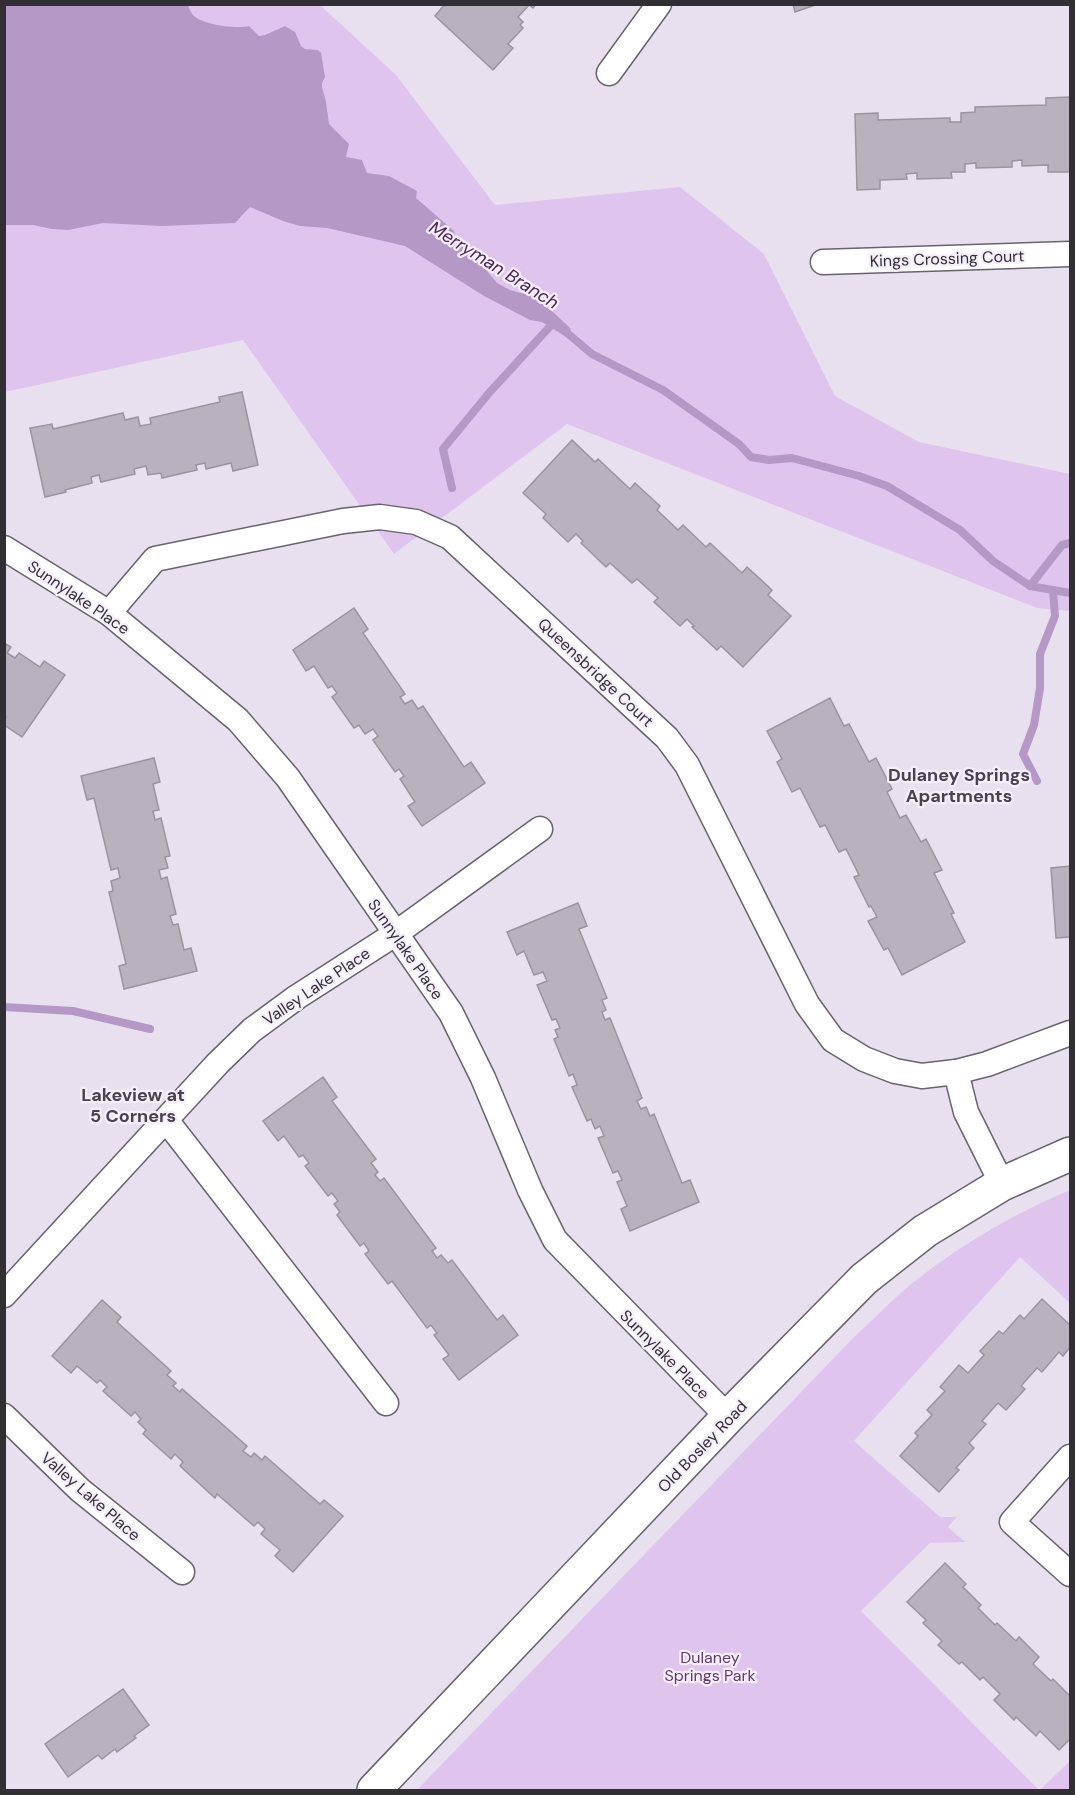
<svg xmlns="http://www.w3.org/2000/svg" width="1075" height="1795" font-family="'DM Sans',sans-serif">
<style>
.green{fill:#dfc5ee}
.water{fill:#b598c5}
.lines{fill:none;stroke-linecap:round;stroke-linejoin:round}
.stream{stroke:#b598c5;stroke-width:8}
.building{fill:#bab1bf;stroke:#9b93a0;stroke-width:1.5}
.street-casing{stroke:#6a626f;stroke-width:27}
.secondary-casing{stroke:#6a626f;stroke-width:36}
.street{stroke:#fff;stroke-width:24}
.secondary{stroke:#fff;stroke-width:33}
.labels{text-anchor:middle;stroke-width:4.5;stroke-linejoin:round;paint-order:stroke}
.street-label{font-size:16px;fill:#322f34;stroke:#f7eefc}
.park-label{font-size:16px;fill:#5f3972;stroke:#f7eefc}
.water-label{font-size:18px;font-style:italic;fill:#4a255c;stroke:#f7eefc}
.neighbourhood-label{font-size:18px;font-weight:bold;fill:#49414d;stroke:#f7eefc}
</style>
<rect width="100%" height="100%" fill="#e9e0ef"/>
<g class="green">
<polygon points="4,5 320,5 396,75 495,205 680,187 764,254 835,396 919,442 1070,474 1070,611 1037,608 567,424 394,554 243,340 5,392"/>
<path d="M1070 1190V1303L1020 1257 854 1441 940 1517H957L948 1527 965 1542 930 1543 861 1611 1039 1790H417L857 1334C875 1318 892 1300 911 1284 960 1245 1013 1214 1070 1190Z"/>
<polygon points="1070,1761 1070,1790 1040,1790"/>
</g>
<path class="water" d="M5 4 188 5C189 8 190 11 192 14 201 25 236 29 249 26L259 36 265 35 285 26 295 32 301 46 305 49 318 50 321 53 325 77 322 83V87L326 102 329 124 349 144 346 157 362 160 367 173 389 176 417 191 416 198 454 231 457 242 482 265 497 283 510 290 532 296 553 312 570 328 573 338 571 340 542 322 530 320 484 296 405 246 327 228 300 226 283 221 250 207 235 223 162 226 103 223 68 230 52 229 33 225H5Z"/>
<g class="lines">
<g class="stream">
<polyline points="566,332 592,354 663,390 739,444 751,457 769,460 792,458 859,476 887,486 960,530 993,561 1030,586 1070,593"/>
<polyline points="452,488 443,449 489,393 554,322"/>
<polyline points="1030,586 1062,545 1070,543"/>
<polyline points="1037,781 1023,754 1034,725 1040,688 1040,654 1055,616 1053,590"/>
<polyline points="4,1007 73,1011 150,1029"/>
</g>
</g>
<g class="building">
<polygon points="445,4 536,4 533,8 529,5 518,17 523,22 520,25 523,28 508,44 513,48 493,70 435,16"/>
<polygon points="793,4 818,4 795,12"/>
<polygon points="1070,97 1070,172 1048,172 1048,165 1022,166 1022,160 1012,161 1012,167 976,168 976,163 965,164 965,172 951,172 952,178 917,179 917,173 906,174 907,179 880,180 880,189 857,190 855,114 878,113 878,120 950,118 950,122 961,122 961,113 975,112 975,107 1046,105 1046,98"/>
<polygon points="242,392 258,465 233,471 231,463 206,469 205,463 196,465 197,470 162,478 161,473 148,475 146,466 134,469 135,474 101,482 99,475 91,477 92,483 65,490 66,492 45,497 30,428 52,424 53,429 123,413 125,420 138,417 140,426 151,424 150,418 220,402 219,397"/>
<polygon points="572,440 595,462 598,459 630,489 635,483 660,506 657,510 678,530 683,525 706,547 710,543 742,573 747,567 772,590 768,595 791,616 743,667 721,646 717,650 692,627 694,626 687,619 680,626 654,602 658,598 637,579 632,583 610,563 606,567 581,543 583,541 576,534 568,542 543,518 546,514 523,493"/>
<polygon points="354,608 368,629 363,633 405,694 400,697 405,704 412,700 418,709 423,706 464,767 471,762 485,783 422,826 408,806 415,802 400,779 404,776 399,769 395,772 373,740 378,736 373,729 365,734 359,725 354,728 332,697 337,693 332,686 328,688 314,666 306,671 293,650"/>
<polygon points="4,643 11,647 7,653 15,658 19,653 40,667 44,661 65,675 22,737 4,725 6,716 4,715"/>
<polygon points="830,698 844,726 849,724 869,762 876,758 892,789 887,792 900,818 906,815 921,842 926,839 942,870 934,873 954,913 951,914 965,942 902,975 888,948 884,950 868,921 877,917 871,906 869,907 854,877 859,875 846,849 839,852 825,825 820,827 800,788 792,792 777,762 782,759 767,731"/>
<polygon points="154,758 160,782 153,784 159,810 153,811 155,820 161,818 170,856 165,857 168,868 159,870 161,879 167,877 176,914 170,916 173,925 178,924 184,950 191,948 197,971 124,989 119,966 126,964 109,892 113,891 111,881 120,878 118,868 111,870 94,798 87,800 81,776"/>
<polygon points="1070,866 1070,937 1056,938 1051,868"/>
<polygon points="578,903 587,926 579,929 607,998 602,1000 606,1010 602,1012 605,1020 610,1018 642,1098 637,1101 641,1109 646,1107 650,1116 654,1114 682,1183 690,1180 699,1202 630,1231 621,1209 627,1206 617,1182 622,1180 618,1171 613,1173 598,1138 604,1136 600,1126 595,1129 591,1119 587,1121 572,1087 577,1085 573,1074 569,1076 554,1039 558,1037 555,1030 560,1028 556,1019 552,1020 537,985 547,981 543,972 534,975 524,951 517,955 507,932"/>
<polygon points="323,1077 337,1097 332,1101 376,1159 371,1163 378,1172 375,1175 380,1181 384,1178 436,1248 432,1251 437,1258 441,1255 448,1263 452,1260 497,1320 503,1315 518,1335 459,1380 443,1359 449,1355 434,1335 437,1333 431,1325 427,1328 392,1281 388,1284 365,1254 369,1251 364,1243 360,1246 337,1215 340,1212 334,1204 338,1201 332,1193 328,1196 305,1166 309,1163 303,1155 299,1157 284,1136 278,1141 263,1121"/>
<polygon points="1042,1299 1070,1325 1070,1347 1063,1356 1059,1352 1042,1372 1037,1368 1021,1386 1025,1389 1006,1410 998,1403 982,1421 986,1424 969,1443 974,1448 956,1468 959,1470 939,1492 900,1456 918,1436 915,1433 932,1415 927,1410 945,1391 940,1387 959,1365 968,1373 984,1355 980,1351 999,1331 1003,1334 1020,1315 1024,1319"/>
<polygon points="102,1300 121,1317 117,1322 171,1371 167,1375 176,1383 173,1386 180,1392 182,1389 247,1446 243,1451 251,1457 254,1453 262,1460 265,1456 320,1504 324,1500 343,1516 293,1572 275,1556 280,1550 261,1534 265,1529 258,1522 254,1526 217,1494 215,1498 180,1466 183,1462 175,1454 171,1459 143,1434 146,1430 138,1422 141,1419 135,1412 131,1416 103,1391 107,1387 100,1380 97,1383 77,1366 71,1373 52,1356"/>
<polygon points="945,1563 966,1584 963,1587 981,1605 978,1608 995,1625 997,1623 1016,1641 1019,1637 1039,1657 1033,1664 1051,1681 1053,1679 1070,1696 1070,1739 1059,1750 1040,1731 1036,1736 1016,1717 1014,1720 994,1700 1000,1694 983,1677 980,1680 962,1662 959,1664 938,1645 942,1641 923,1623 926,1620 907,1602"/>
<polygon points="123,1689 149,1725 134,1736 136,1738 117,1752 115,1749 102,1759 98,1755 68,1777 45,1744"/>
</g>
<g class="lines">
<defs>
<g id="street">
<polyline points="609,73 659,4"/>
<polyline points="823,262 1070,254"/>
<polyline points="4,548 109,613 238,720 288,778 451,1013 483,1078 530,1190 555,1240 728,1417"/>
<polyline points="109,613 155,559 343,521 380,517 416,522 450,537 667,738 687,765 807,1004 833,1040 864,1059 895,1071 922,1076 956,1072 987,1064 1070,1033"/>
<polyline points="956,1072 966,1112 1002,1184"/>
<polyline points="166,1120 386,1403"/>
<polyline points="4,1295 218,1063 252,1030 297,997 395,934 540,829"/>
<polyline points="4,1416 80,1490 182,1572"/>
<polyline points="1070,1457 1012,1522 1070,1574"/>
</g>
<polyline id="secondary" points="374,1790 728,1417 864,1279 925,1231 1002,1184 1070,1154"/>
</defs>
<use href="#street" class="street-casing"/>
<use href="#secondary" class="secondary-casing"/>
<use href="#street" class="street"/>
<use href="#secondary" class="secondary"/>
</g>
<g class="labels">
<g class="street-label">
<text transform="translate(947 258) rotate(-2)" y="6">Kings Crossing Court</text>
<text transform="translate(79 597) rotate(34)" y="6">Sunnylake Place</text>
<text transform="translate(596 672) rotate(43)" y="6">Queensbridge Court</text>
<text transform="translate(406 949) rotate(55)" y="6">Sunnylake Place</text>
<text transform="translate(316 986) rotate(-34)" y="6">Valley Lake Place</text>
<text transform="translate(665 1354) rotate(45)" y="6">Sunnylake Place</text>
<text transform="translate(702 1446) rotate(-46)" y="6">Old Bosley Road</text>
<text transform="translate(91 1496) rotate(41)" y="6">Valley Lake Place</text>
</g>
<g class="park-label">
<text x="710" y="1663">Dulaney<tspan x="710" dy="18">Springs Park</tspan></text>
</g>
<g class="water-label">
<text transform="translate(494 265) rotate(32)" y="6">Merryman Branch</text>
</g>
<g class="neighbourhood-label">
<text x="959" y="781">Dulaney Springs<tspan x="959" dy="21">Apartments</tspan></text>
<text x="133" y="1101">Lakeview at<tspan x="133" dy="21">5 Corners</tspan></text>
</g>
</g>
<rect width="1075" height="1795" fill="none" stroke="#322f34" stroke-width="12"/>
</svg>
